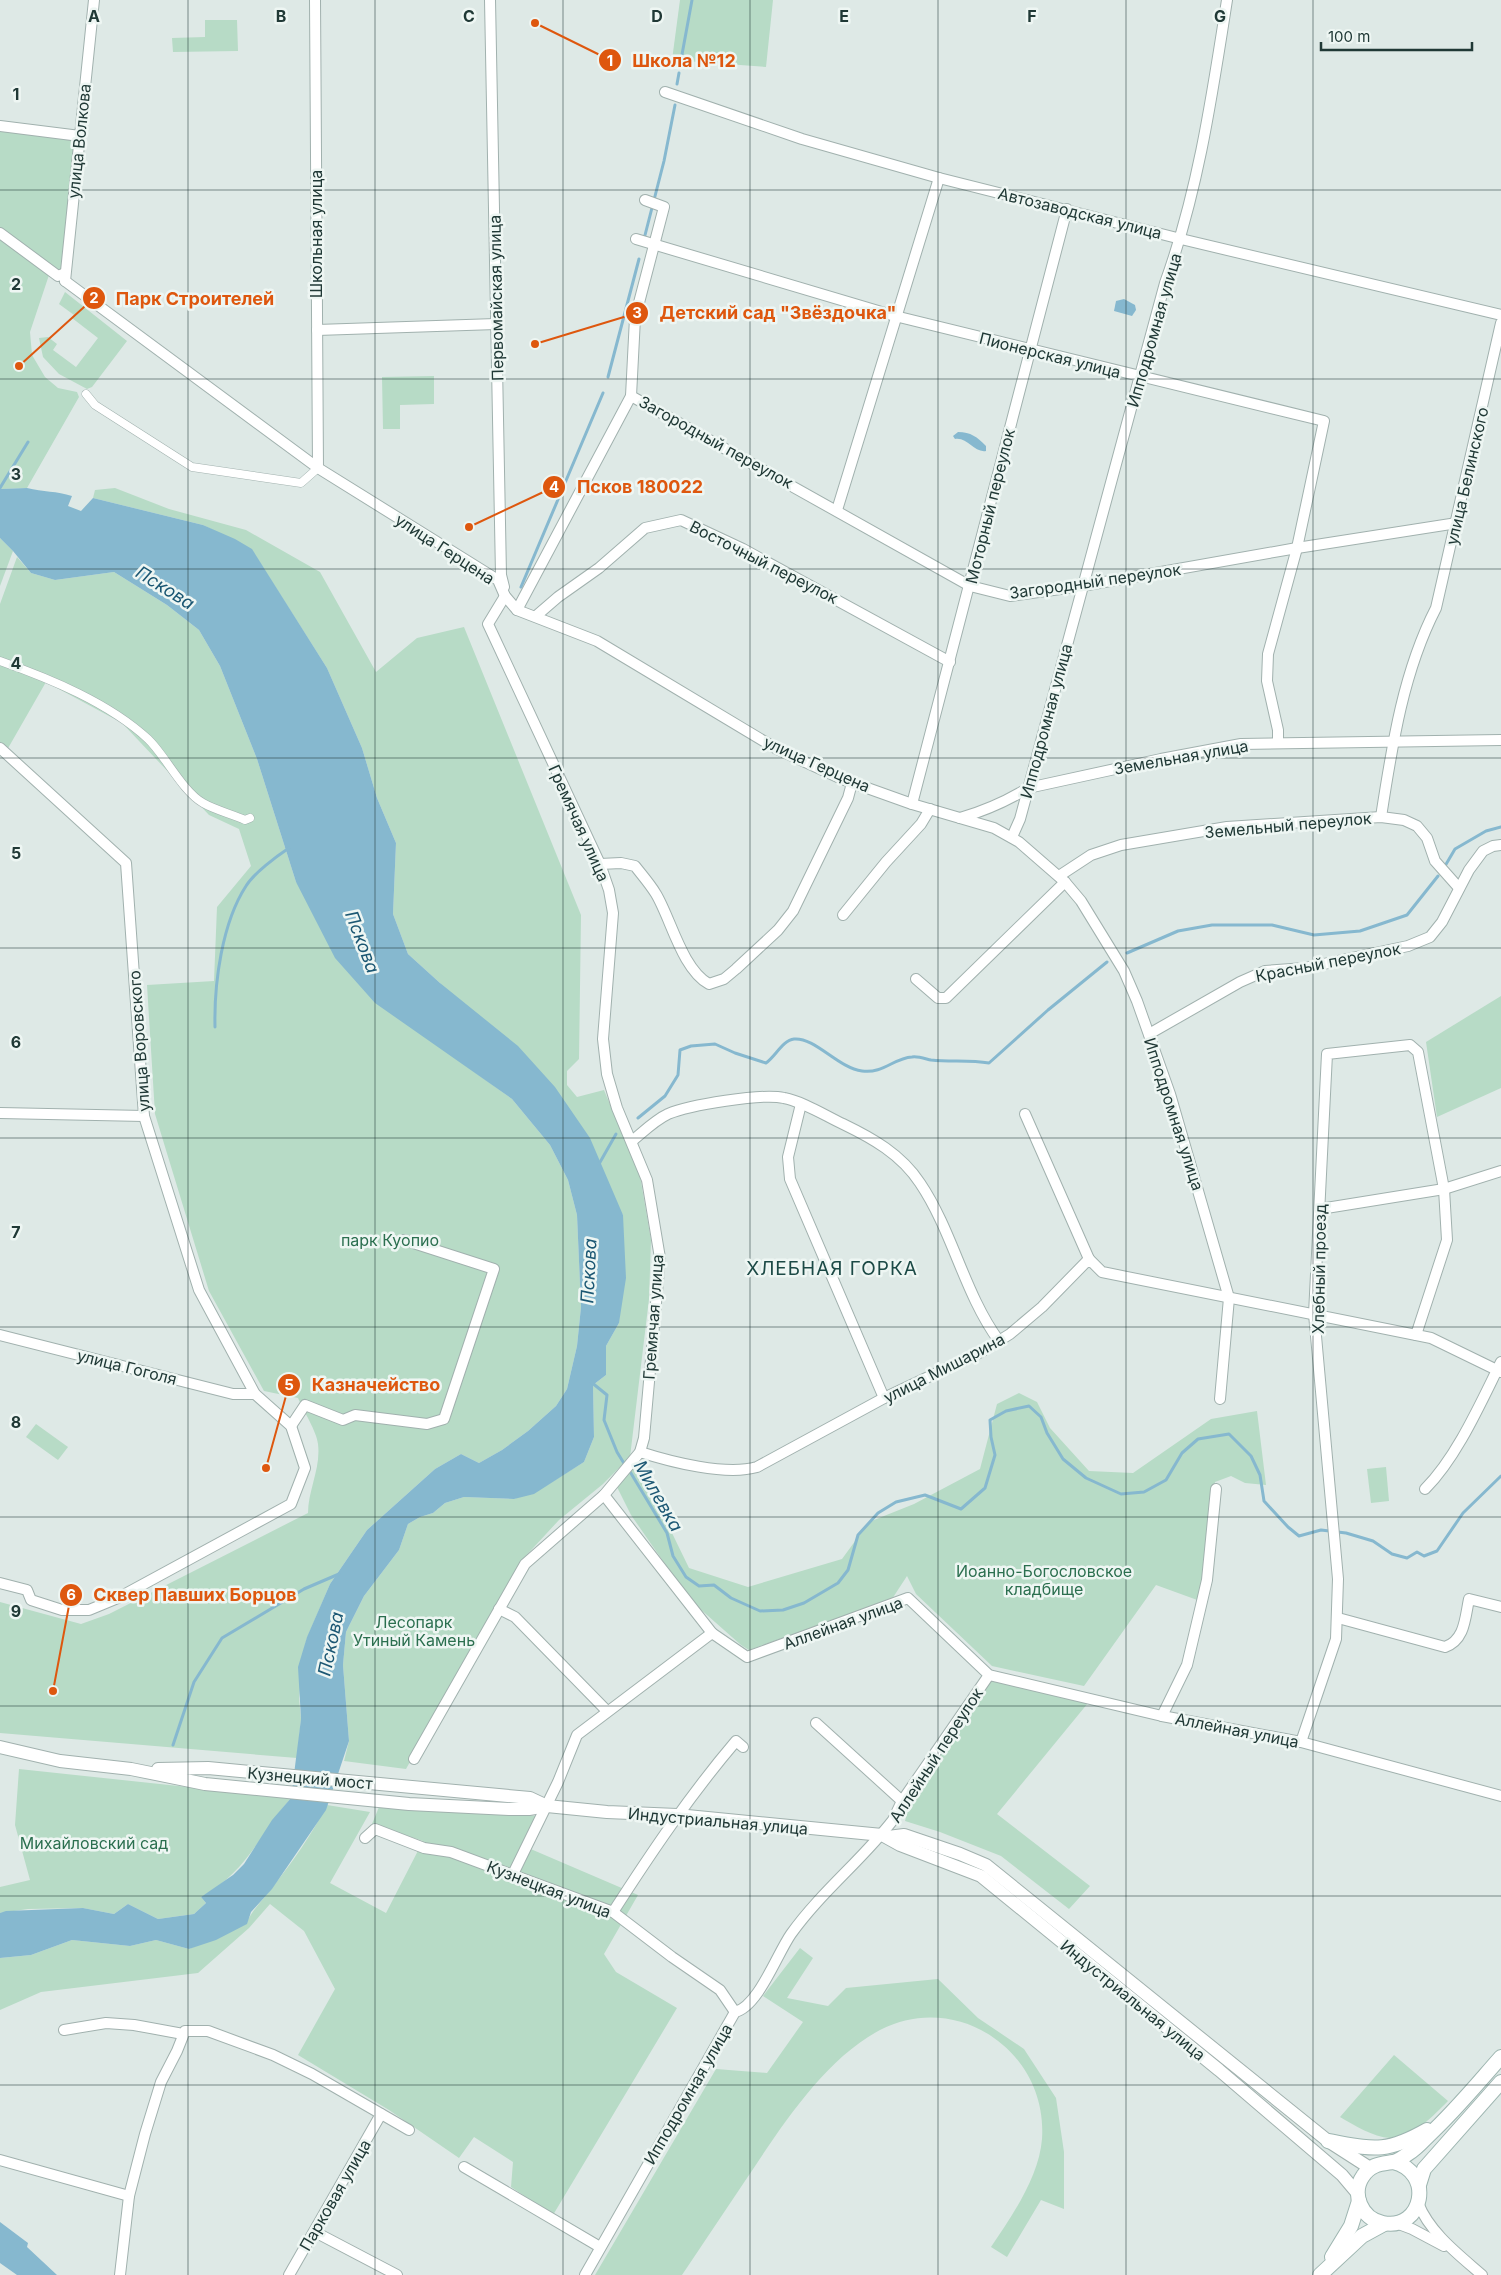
<svg xmlns="http://www.w3.org/2000/svg" width="1501" height="2275" font-family="Inter,sans-serif">
<style>
.green{fill:#b7dbc6}
.water{fill:#86b8cf}
.lines{fill:none;stroke-linecap:round;stroke-linejoin:round}
.stream{stroke:#86b8cf;stroke-width:3}
.pedestrian-casing{stroke:#a1b1ae;stroke-width:9}
.minor-casing{stroke:#a1b1ae;stroke-width:12}
.tertiary-casing{stroke:#a1b1ae;stroke-width:14}
.secondary-casing{stroke:#9db5b0;stroke-width:16}
.pedestrian{stroke:#fff;stroke-width:8}
.minor{stroke:#fff;stroke-width:10}
.tertiary{stroke:#fff;stroke-width:12}
.secondary{stroke:#fff;stroke-width:14}
.grid{fill:none;stroke:#203936;stroke-width:1;stroke-opacity:0.55}
.labels{text-anchor:middle;stroke-width:5;stroke-linejoin:round;paint-order:stroke}
.street-label{font-size:16px;fill:#203936;stroke:#eef6f3}
.park-label{font-size:16px;fill:#2b6f4f;stroke:#eef6f3}
.water-label{font-size:18px;font-style:italic;fill:#1b5773;stroke:#eef6f3}
.quarter-label{font-size:19px;letter-spacing:1px;fill:#1c4a46;stroke:#eef6f3}
.grid-label{font-size:16px;text-anchor:middle;font-weight:bold;fill:#203936;stroke:#eef6f3;stroke-width:5;stroke-linejoin:round;paint-order:stroke}
.leader{fill:none;stroke:#de570e;stroke-width:2}
.callout-dot{fill:#de570e;stroke:#eef6f3;stroke-width:2}
.mark-label{font-size:15px;text-anchor:middle;font-weight:bold;fill:#fff}
.callout-label{font-size:18px;text-anchor:middle;font-weight:bold;fill:#de570e;stroke:#eef6f3;stroke-width:5;stroke-linejoin:round;paint-order:stroke}
</style>
<rect width="100%" height="100%" fill="#dee9e6"/>
<g class="green">
<polygon points="680,0 773,0 766,67 672,60"/>
<polygon points="205,20 237,20 238,51 173,52 172,38 205,37"/>
<polygon points="0,129 77,138 61,272 0,228"/>
<polygon points="0,236 50,272 30,332 32,355 45,377 58,388 77,392 79,397 27,488 0,489"/>
<polygon points="65,292 127,341 92,387 87,389 59,374 43,357 39,338 48,337 57,344 53,350 76,367 98,338 72,318 74,315 59,304"/>
<polygon points="434,376 434,404 400,405 400,429 383,429 382,377"/>
<polygon points="115,488 169,509 246,530 320,572 376,672 417,638 464,627 581,915 579,1059 567,1071 567,1085 577,1097 604,1090 640,1176 651,1240 649,1299 630,1457 603,1484 559,1520 522,1560 406,1769 344,1761 349,1741 343,1665 346,1632 364,1596 399,1550 408,1524 420,1517 433,1513 445,1503 464,1497 514,1499 547,1485 584,1462 594,1437 593,1385 606,1375 606,1346 619,1323 623,1215 440,983 408,954 393,914 396,843 377,798 362,748 327,668 252,550 203,525 93,498 95,490"/>
<polygon points="0,538 13,551 0,586"/>
<path d="M17 557 31 573 55 580 114 572 167 605 199 630 220 666 257 759 296 882 459 1061 512 1099 550 1145 568 1180 577 1215 581 1307 577 1346 567 1389 556 1406 528 1431 502 1450 479 1463 461 1454 435 1469 367 1530 330 1584 307 1638 304 1649 299 1698 301 1719 297 1758 0 1733V1602L81 1624 109 1614 308 1513C308 1490 321 1468 318 1444 317 1432 303 1410 298 1398L264 1391 209 1291 155 1114 147 985 214 981 217 907 251 866 239 829 209 815 122 723 46 682 7 750 0 743V604Z"/>
<polygon points="1501,996 1501,1088 1437,1117 1426,1042"/>
<polygon points="1019,1393 1037,1402 1050,1428 1089,1471 1133,1473 1211,1419 1257,1411 1266,1485 1245,1483 1231,1476 1215,1482 1200,1601 1156,1585 1084,1686 992,1666 916,1594 907,1576 892,1599 749,1650 741,1645 690,1600 631,1515 617,1487 638,1463 689,1568 748,1587 842,1559 869,1522 914,1504 980,1469 997,1404"/>
<polygon points="36,1424 68,1447 58,1460 26,1437"/>
<polygon points="1386,1467 1389,1501 1371,1503 1367,1469"/>
<polygon points="990,1680 1088,1703 997,1814 1090,1886 1069,1909 1001,1856 940,1832 905,1821 911,1798"/>
<path d="M19 1769 291 1798C259 1835 247 1872 201 1897L206 1903 194 1914 158 1919 128 1904 114 1914 83 1908 28 1909 0 1913V1887L30 1880 15 1825Z"/>
<path d="M327 1805 370 1812 330 1883 386 1913 423 1841 372 1824 379 1807 539 1816 526 1847 638 1895 604 1954 616 1972 677 2008 553 2215 511 2187 513 2162 474 2137 459 2158 389 2110 298 2055 335 1989 304 1931 270 1904 249 1928 198 1973 41 1992 0 2010V1958L31 1955 72 1940 130 1946 156 1940 189 1949 246 1924C252 1910 262 1901 271 1889 292 1863 312 1834 327 1805Z"/>
<path d="M800 1948 813 1958 787 1998 828 2006 846 1988 938 1979 978 2018 1024 2049 1056 2098 1064 2152V2209L1041 2200 1007 2257 991 2247C1012 2216 1039 2177 1042 2139 1048 2052 958 1990 880 2030 823 2060 780 2129 745 2181 724 2212 703 2244 682 2275H595L716 2069 767 2073 803 2022 763 1996Z"/>
<path d="M1394 2055 1448 2101C1434 2115 1412 2139 1390 2138 1373 2137 1354 2125 1340 2117Z"/>
</g>
<g class="water">
<polygon points="1124,299 1135,305 1136,310 1132,316 1114,311 1116,301"/>
<path d="M958 432C971 432 977 437 986 446V451C974 453 968 437 955 439L953 436Z"/>
<path d="M27 488C43 492 57 491 72 496L68 506 81 511 93 498 203 525 235 539 252 549 327 668 362 748 377 798 396 843 393 914 408 954 440 983 518 1046 555 1087 590 1138 623 1215 626 1278 619 1323 606 1346V1375L593 1385 594 1437 584 1462 534 1494 514 1499 464 1497 445 1503 433 1513 420 1517 408 1524 399 1550 364 1596 346 1632 343 1665 349 1741 326 1810 272 1889 251 1912 247 1924 216 1940 189 1949 156 1940 130 1946 72 1940 31 1955 0 1958V1913L6 1911 83 1908 114 1914 128 1904 158 1919 194 1914 206 1903 201 1897 233 1875 244 1864 272 1820 291 1798 301 1719 298 1667 307 1637 330 1584 367 1530 435 1469 461 1454 479 1463 502 1450 528 1431 556 1406 567 1389 577 1346 581 1307 577 1215 568 1180 550 1145 512 1099 375 1003 335 958 296 882 257 759 220 666 199 630 167 605 114 572 55 580 31 573 13 551 0 538V489Z"/>
<polygon points="0,2222 28,2243 27,2247 57,2275 17,2275 0,2263"/>
</g>
<g class="lines">
<g class="stream">
<polyline points="681,60 692,0"/>
<polyline points="677,84 679,73"/>
<polyline points="644,239 664,161 675,105"/>
<polyline points="608,377 639,259"/>
<polyline points="0,488 28,442"/>
<polyline points="521,587 603,393"/>
<polyline points="1445,866 1455,849 1486,831 1501,827"/>
<polyline points="1127,953 1178,931 1212,925 1272,925 1314,935 1360,931 1407,915 1438,876"/>
<path d="M215 1027C214 983 222 923 246 886 254 873 277 856 289 848"/>
<path d="M638 1118 665 1096 678 1075 680 1050 691 1046 715 1044 735 1053 766 1063C775 1057 783 1040 794 1039 815 1037 838 1068 862 1071 883 1074 894 1058 912 1057 918 1056 926 1059 931 1060 951 1062 969 1060 989 1063L1048 1010 1107 962"/>
<polyline points="599,1164 616,1134"/>
<polyline points="591,1382 607,1395 604,1420 617,1452 625,1465"/>
<polyline points="629,1470 667,1533 673,1556 686,1577 699,1586 714,1585 731,1598 760,1611 783,1610 804,1603 838,1583 848,1570 858,1535 878,1513 896,1502 925,1495 961,1509 985,1488 995,1455 991,1437 990,1420 1006,1411 1029,1406 1041,1417 1047,1433 1063,1459 1086,1478 1121,1494 1144,1492 1166,1480 1182,1453 1198,1439 1229,1434 1251,1456 1260,1475 1264,1501 1288,1527 1299,1536 1321,1530 1346,1533 1373,1541 1392,1554 1407,1558 1417,1552 1424,1556 1437,1551 1463,1513 1501,1476"/>
<polyline points="173,1745 194,1682 222,1638 304,1589 339,1574"/>
</g>
<defs>
<g id="pedestrian">
<polyline points="86,394 95,405 192,467 301,483 318,468"/>
<path d="M0 661C51 679 109 703 148 739 165 755 182 791 203 803 215 810 232 814 245 820L250 818"/>
</g>
<g id="minor">
<polyline points="315,0 318,468"/>
<polyline points="490,0 501,575 504,587"/>
<polyline points="665,92 802,139 939,178 1181,239 1501,315"/>
<polyline points="0,126 80,136"/>
<polyline points="0,233 58,276 65,273 65,278"/>
<polyline points="636,239 895,316 1324,421 1297,548 1268,654 1267,681 1278,730 1278,743"/>
<polyline points="65,281 318,468 498,580 505,596 517,610 597,641 777,749 842,779 912,804 994,828 1019,842 1065,882 1081,901 1124,971 1137,1001 1170,1094 1229,1298 1220,1399"/>
<polyline points="65,281 94,0"/>
<polyline points="317,330 496,324"/>
<polyline points="631,396 970,586 1010,596 1082,586 1297,548 1457,523"/>
<polyline points="837,510 939,178"/>
<polyline points="517,610 631,396 635,318 664,207 645,200"/>
<polyline points="536,616 558,597 599,568 645,528 681,520 743,549 950,662"/>
<polyline points="0,748 126,863 144,1116 199,1290 255,1394 291,1426 305,1468 291,1504 118,1598 89,1610 62,1610 31,1600 27,1590 0,1583"/>
<polyline points="912,804 1067,209"/>
<path d="M1381 817C1392 746 1403 672 1436 608L1501 323"/>
<path d="M960 818C984 811 1007 801 1028 788L1161 759 1241 744 1501 740"/>
<path d="M1012 837 1020 819 1165 283C1198 192 1212 96 1227 0"/>
<path d="M600 864 621 863 635 866C642 875 650 884 656 894 671 919 682 969 709 984L724 979 736 969 778 930 793 911 848 798 852 783"/>
<polyline points="1059,876 1091,855 1121,845 1227,827 1381,817 1404,820 1417,826 1427,838 1435,861 1459,888"/>
<polyline points="843,915 886,862 921,824 930,809"/>
<polyline points="916,979 938,998 946,998 1065,882"/>
<polyline points="1149,1034 1240,982 1265,971 1305,968 1408,946 1430,937 1442,922 1469,870 1483,851 1493,846 1501,845"/>
<polyline points="801,1104 788,1157 790,1179 884,1398"/>
<polyline points="0,1113 144,1116"/>
<polyline points="1025,1114 1089,1259"/>
<path d="M632 1141C643 1132 655 1120 668 1114 689 1105 762 1093 784 1098 804 1102 824 1115 843 1124 872 1138 901 1154 920 1183 953 1232 964 1293 999 1341"/>
<polyline points="1320,1209 1444,1189 1501,1171"/>
<polyline points="0,1335 233,1394 255,1394"/>
<polyline points="291,1426 305,1405 343,1420 355,1415 427,1424 444,1419 494,1269 404,1240"/>
<path d="M640 1452C671 1462 726 1476 757 1467L884 1398 981 1352 1010 1334 1042 1307 1089 1259 1102 1272 1431 1338 1501 1372"/>
<path d="M1425 1489C1457 1457 1481 1402 1501 1362"/>
<polyline points="604,1495 712,1633"/>
<polyline points="499,1609 515,1617 607,1711"/>
<path d="M1338 1618 1445 1647C1465 1640 1465 1618 1469 1599L1501 1607"/>
<polyline points="1162,1716 1187,1665 1207,1580 1216,1489"/>
<polyline points="816,1723 902,1801"/>
<polyline points="1301,1742 1336,1639 1338,1579 1314,1314 1327,1054 1410,1045 1418,1052 1444,1189 1447,1240 1416,1335"/>
<polyline points="414,1759 525,1564 604,1495 640,1452 644,1438 660,1258 647,1180 617,1108 607,1074 603,1039 613,913 609,890 600,864 488,624 505,596"/>
<polyline points="365,1838 375,1829 424,1848 451,1852 613,1912 672,1957 720,1990 735,2012"/>
<polyline points="513,1874 558,1782 577,1735 712,1633 747,1657 908,1598 989,1675 1162,1716 1301,1742 1501,1796"/>
<path d="M613 1912C651 1853 690 1795 736 1741L743 1747"/>
<polyline points="64,2030 106,2023 134,2025 183,2034"/>
<polyline points="0,2160 129,2196"/>
<polyline points="464,2167 600,2247"/>
<path d="M1418 2203C1430 2233 1458 2254 1482 2275"/>
<polyline points="1396,2223 1412,2229 1444,2246"/>
<polyline points="315,2232 397,2275"/>
<polyline points="120,2275 129,2196 145,2134 161,2082 177,2051 185,2031 208,2031 273,2055 312,2074 409,2130"/>
<polyline points="289,2275 381,2114"/>
<path d="M585 2275 735 2012C758 2007 777 1954 791 1934 821 1892 862 1860 893 1820L902 1801 989 1675"/>
</g>
<g id="tertiary">
<polyline points="0,1747 60,1761 131,1769 205,1784 409,1804 509,1809 529,1809 547,1806 607,1812 677,1815 882,1835 900,1845 981,1876 1219,2070 1342,2175 1358,2194"/>
<polyline points="158,1769 208,1768 530,1798 547,1806"/>
<polyline points="888,1837 904,1835 960,1854 986,1865 1328,2141 1370,2168"/>
</g>
<g id="secondary">
<path d="M1328 2141C1373 2149 1385 2154 1427 2130"/>
<path d="M1393 2162C1435 2172 1423 2231 1383 2223 1361 2219 1351 2193 1363 2176 1371 2164 1381 2164 1393 2162 1398 2161 1405 2156 1409 2153 1416 2149 1423 2141 1429 2135 1455 2111 1477 2084 1501 2057"/>
<polyline points="1419,2185 1424,2169 1501,2082"/>
<polyline points="1332,2257 1351,2226 1359,2201"/>
<polyline points="1320,2275 1362,2236 1384,2224"/>
</g>
</defs>
<use href="#pedestrian" class="pedestrian-casing"/>
<use href="#minor" class="minor-casing"/>
<use href="#tertiary" class="tertiary-casing"/>
<use href="#secondary" class="secondary-casing"/>
<use href="#pedestrian" class="pedestrian"/>
<use href="#minor" class="minor"/>
<use href="#tertiary" class="tertiary"/>
<use href="#secondary" class="secondary"/>
</g>
<path class="grid" d="M188 0V2275M375 0V2275M563 0V2275M750 0V2275M938 0V2275M1126 0V2275M1313 0V2275M0 190H1501M0 379H1501M0 569H1501M0 758H1501M0 948H1501M0 1138H1501M0 1327H1501M0 1517H1501M0 1706H1501M0 1896H1501M0 2085H1501"/>
<g class="labels">
<g class="street-label">
<text transform="translate(79 141) rotate(-84)" y="6">улица Волкова</text>
<text transform="translate(1080 213) rotate(14)" y="6">Автозаводская улица</text>
<text transform="translate(316 234) rotate(-90)" y="6">Школьная улица</text>
<text transform="translate(496 298) rotate(-91)" y="6">Первомайская улица</text>
<text transform="translate(1154 330) rotate(-74)" y="6">Ипподромная улица</text>
<text transform="translate(1050 355) rotate(14)" y="6">Пионерская улица</text>
<text transform="translate(716 442) rotate(29)" y="6">Загородный переулок</text>
<text transform="translate(1467 476) rotate(-77)" y="6">улица Белинского</text>
<text transform="translate(990 506) rotate(-76)" y="6">Моторный переулок</text>
<text transform="translate(445 549) rotate(33)" y="6">улица Герцена</text>
<text transform="translate(764 562) rotate(27)" y="6">Восточный переулок</text>
<text transform="translate(1095 581) rotate(-8)" y="6">Загородный переулок</text>
<text transform="translate(1046 721) rotate(-75)" y="6">Ипподромная улица</text>
<text transform="translate(1181 757) rotate(-10)" y="6">Земельная улица</text>
<text transform="translate(817 764) rotate(24)" y="6">улица Герцена</text>
<text transform="translate(579 823) rotate(66)" y="6">Гремячая улица</text>
<text transform="translate(1288 825) rotate(-5)" y="6">Земельный переулок</text>
<text transform="translate(1328 962) rotate(-11)" y="6">Красный переулок</text>
<text transform="translate(139 1041) rotate(-94)" y="6">улица Воровского</text>
<text transform="translate(1174 1114) rotate(72)" y="6">Ипподромная улица</text>
<text transform="translate(1319 1269) rotate(-89)" y="6">Хлебный проезд</text>
<text transform="translate(653 1317) rotate(-86)" y="6">Гремячая улица</text>
<text transform="translate(127 1367) rotate(14)" y="6">улица Гоголя</text>
<text transform="translate(944 1368) rotate(-27)" y="6">улица Мишарина</text>
<text transform="translate(843 1623) rotate(-20)" y="6">Аллейная улица</text>
<text transform="translate(1237 1730) rotate(11)" y="6">Аллейная улица</text>
<text transform="translate(936 1755) rotate(-57)" y="6">Аллейный переулок</text>
<text transform="translate(310 1778) rotate(5)" y="6">Кузнецкий мост</text>
<text transform="translate(718 1821) rotate(5)" y="6">Индустриальная улица</text>
<text transform="translate(549 1889) rotate(21)" y="6">Кузнецкая улица</text>
<text transform="translate(1133 2000) rotate(39)" y="6">Индустриальная улица</text>
<text transform="translate(688 2094) rotate(-60)" y="6">Ипподромная улица</text>
<text transform="translate(335 2195) rotate(-60)" y="6">Парковая улица</text>
</g>
<g class="park-label">
<text x="390" y="1246">парк Куопио</text>
<text x="1044" y="1577">Иоанно-Богословское<tspan x="1044" dy="18">кладбище</tspan></text>
<text x="414" y="1628">Лесопарк<tspan x="414" dy="18">Утиный Камень</tspan></text>
<text x="94" y="1849">Михайловский сад</text>
</g>
<g class="water-label">
<text transform="translate(165 588) rotate(32)" y="6">Пскова</text>
<text transform="translate(362 942) rotate(69)" y="6">Пскова</text>
<text transform="translate(589 1271) rotate(-87)" y="6">Пскова</text>
<text transform="translate(658 1496) rotate(60)" y="6">Милевка</text>
<text transform="translate(331 1644) rotate(-78)" y="6">Пскова</text>
</g>
<g class="quarter-label">
<text x="832" y="1275">ХЛЕБНАЯ ГОРКА</text>
</g>
</g>
<g class="grid-label">
<text x="94" y="22">A</text>
<text x="281" y="22">B</text>
<text x="469" y="22">C</text>
<text x="657" y="22">D</text>
<text x="844" y="22">E</text>
<text x="1032" y="22">F</text>
<text x="1220" y="22">G</text>
<text x="16" y="100">1</text>
<text x="16" y="290">2</text>
<text x="16" y="480">3</text>
<text x="16" y="669">4</text>
<text x="16" y="859">5</text>
<text x="16" y="1048">6</text>
<text x="16" y="1238">7</text>
<text x="16" y="1428">8</text>
<text x="16" y="1617">9</text>
</g>
<path class="leader" d="M535 23L610 60M19 366L94 298M535 344L637 313M469 527L554 487M266 1468L289 1385M53 1691L71 1595"/>
<g class="callout-dot">
<circle cx="535" cy="23" r="5"/>
<circle cx="19" cy="366" r="5"/>
<circle cx="535" cy="344" r="5"/>
<circle cx="469" cy="527" r="5"/>
<circle cx="266" cy="1468" r="5"/>
<circle cx="53" cy="1691" r="5"/>
<circle cx="610" cy="60" r="12"/>
<circle cx="94" cy="298" r="12"/>
<circle cx="637" cy="313" r="12"/>
<circle cx="554" cy="487" r="12"/>
<circle cx="289" cy="1385" r="12"/>
<circle cx="71" cy="1595" r="12"/>
</g>
<g class="mark-label">
<text x="610" y="66">1</text>
<text x="94" y="303">2</text>
<text x="637" y="318">3</text>
<text x="554" y="492">4</text>
<text x="289" y="1390">5</text>
<text x="71" y="1600">6</text>
</g>
<g class="callout-label">
<text x="684" y="67">Школа №12</text>
<text x="195" y="305">Парк Строителей</text>
<text x="778" y="319">Детский сад "Звёздочка"</text>
<text x="640" y="493">Псков 180022</text>
<text x="376" y="1391">Казначейство</text>
<text x="195" y="1601">Сквер Павших Борцов</text>
</g>
<path d="M1321 42v8h151v-8" fill="none" stroke="#203936" stroke-width="2.5"/>
<text x="1328" y="42" font-size="15" fill="#203936" stroke="#eef6f3" stroke-width="4" paint-order="stroke">100 m</text>
</svg>
